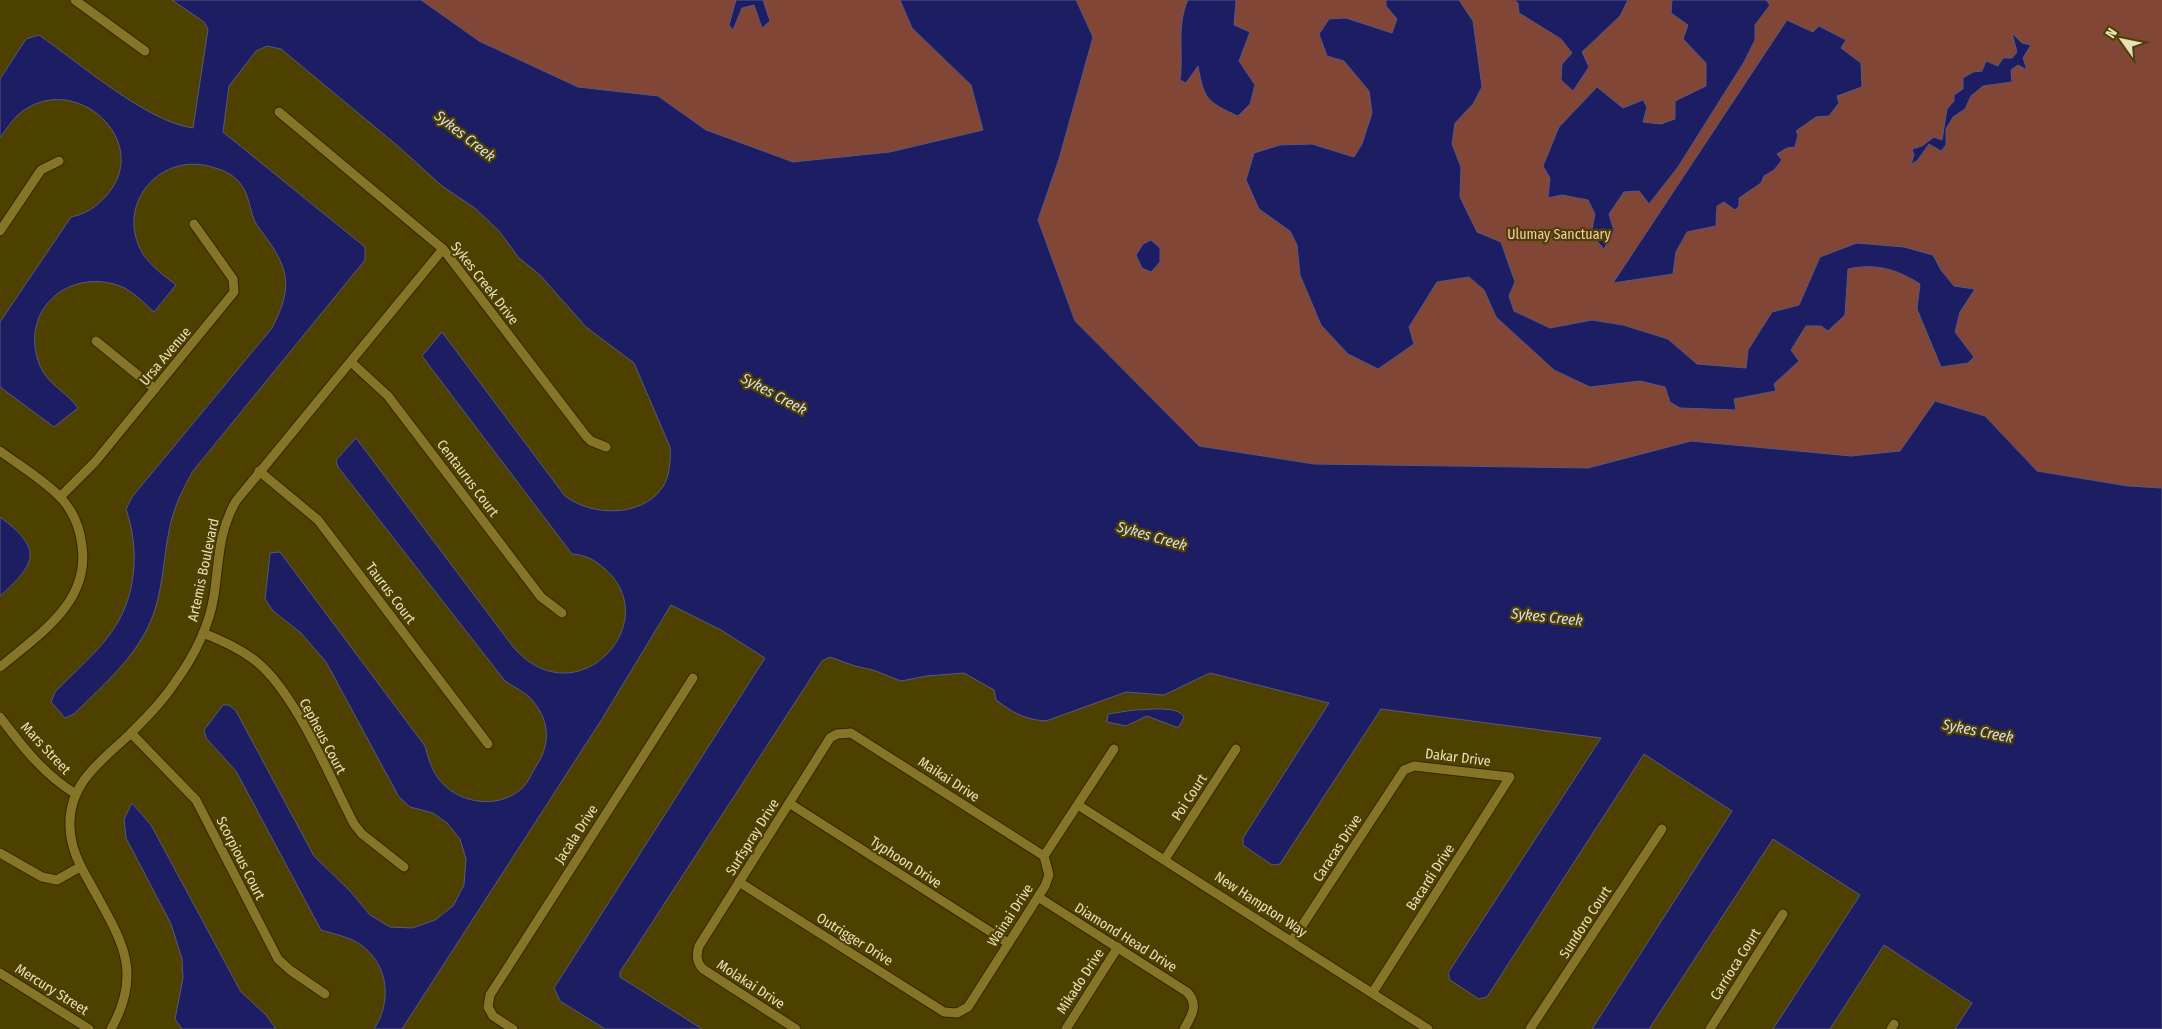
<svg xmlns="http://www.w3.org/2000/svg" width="2162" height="1029" font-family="'Fira Sans Condensed',sans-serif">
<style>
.green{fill:#814636}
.water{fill:#1d1d63;stroke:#5a587d}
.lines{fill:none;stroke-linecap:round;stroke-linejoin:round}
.minor-casing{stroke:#312800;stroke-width:11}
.minor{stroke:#877527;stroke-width:9}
.labels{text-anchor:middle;stroke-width:4.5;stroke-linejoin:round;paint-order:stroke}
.park-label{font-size:14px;fill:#f8c6b9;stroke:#4e4100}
.street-label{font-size:14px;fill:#e9e0bb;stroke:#4e4100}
.water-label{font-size:15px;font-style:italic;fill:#d7dcf1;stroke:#4e4100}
</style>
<rect width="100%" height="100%" fill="#4e4100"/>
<g class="green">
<polygon points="421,0 900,0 912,28 971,85 983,130 890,152 793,162 706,130 658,96 578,87 479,41"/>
<polygon points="1076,0 2162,0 2162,488 2128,486 2037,471 1985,416 1900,451 1851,456 1691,441 1589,468 1314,464 1199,446 1075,321 1038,220 1093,37"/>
</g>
<g class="water">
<path d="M172 0H421L479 41 578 87 658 96 706 130 793 162 890 152 983 130 971 85 912 28 900 0H1076L1093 37 1059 159 1038 220 1075 321 1199 446 1314 464 1588 468 1691 441 1851 456 1900 451 1935 401 1985 416 2037 471 2128 486 2162 488V1029H1955L1972 1003 1884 945 1830 1029H1773L1860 895 1773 839 1649 1029H1592L1732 811 1644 754 1487 997 1479 999 1450 980 1448 973 1601 738 1381 709 1280 864 1272 865 1243 845V838L1329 703 1210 673 1164 695 1126 692 1046 721C1025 720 1012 712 996 700L994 690 964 673 927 676 901 681 873 670 855 666 830 657 822 661 620 972V977L702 1029H605L560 1001 554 988 765 658 721 630 671 605 602 719 402 1029H374C392 1002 389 965 361 945 350 937 334 934 321 930L236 771 206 738 204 730 223 705H229L236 711 314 856 351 892 370 915 390 927 412 928 435 920 453 906 464 885 466 859 460 839 447 823 433 813 410 807 399 797 326 662 301 633 273 611 265 599 270 553 280 552 425 746C428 757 431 768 438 778 456 803 496 810 520 790 527 785 531 775 535 768 550 746 551 723 533 701 527 693 514 687 505 681L338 467 336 460 356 438 514 648C577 719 666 622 605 569 595 560 586 555 572 554L422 356 442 332 565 496C591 516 641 518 662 488 670 477 671 459 670 447L634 363 586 327 540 275 519 258 499 231 476 209 442 186 399 147 281 49 267 46 256 51 229 86 223 132 365 247V260L193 471C182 490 173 509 169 531 164 556 163 582 156 606 143 652 106 682 74 714L65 718 51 702 55 692C73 673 95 655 110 634 137 598 140 550 126 509L132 497 272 328C295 284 288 266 259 228 247 212 253 194 235 178 230 173 222 170 215 168 162 149 113 204 143 254 151 266 164 276 176 285L154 312C144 303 133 291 120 286 67 267 18 312 40 366 48 385 67 392 78 408L54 427 0 387V322L71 217C86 214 96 207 106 196 155 142 74 68 19 114 11 121 6 130 0 138V79L26 39 39 35C78 62 147 122 193 128L208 29 204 22Z"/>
<polygon points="736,0 763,0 770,21 762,28 754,5 742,8 733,30 729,25"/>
<path d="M1188 0H1236L1234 25 1250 32 1239 61 1255 85 1250 104 1238 116C1207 102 1204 99 1198 66L1186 83 1180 80C1184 53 1176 26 1188 0Z"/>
<path d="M1386 0H1459L1473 21 1482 87 1473 104 1455 123 1452 144 1461 167 1460 197 1477 232 1501 242 1515 282 1509 296 1514 311 1550 328 1592 320 1623 325 1668 339 1697 364 1746 368 1748 350 1772 312 1799 305 1820 257 1857 243 1904 247 1933 255 1941 270 1954 286 1975 289 1960 312 1955 332 1974 357 1968 363 1941 367 1917 309 1920 284C1897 269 1875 263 1848 269L1845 315 1828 331 1821 326H1806L1791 350 1799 361 1774 384 1776 391 1734 399 1736 410 1680 408 1670 402 1665 387 1640 381 1590 387 1554 370 1496 317 1484 290 1469 277 1437 282 1409 327 1414 344 1378 369 1348 354 1321 325 1300 275 1297 245 1290 231 1259 209 1246 180 1254 153 1280 145 1312 144 1354 157 1362 144 1372 113 1369 91 1344 61 1327 56 1319 34 1329 19 1346 18 1392 33 1397 19 1386 6Z"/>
<polygon points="1514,0 1628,0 1620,16 1582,52 1589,67 1573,91 1561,80 1562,64 1572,53 1561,39 1519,13 1518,3"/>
<polygon points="1672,0 1766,0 1770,5 1755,25 1755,40 1744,62 1678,167 1649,204 1639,191 1624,192 1609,214 1614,231 1604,249 1591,234 1595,214 1588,200 1562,195 1548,198 1550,178 1543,166 1559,127 1597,87 1623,108 1643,100 1647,107 1643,122 1661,124 1675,119 1675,101 1706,86 1706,63 1683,39 1688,25 1671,13"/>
<polygon points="1787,20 1813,32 1819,26 1846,40 1841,48 1861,63 1862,87 1837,96 1839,103 1829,116 1816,117 1796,131 1798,135 1795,147 1787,148 1777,154 1782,160 1774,170 1764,176 1761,183 1739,198 1739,206 1735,210 1724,202 1717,206 1716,226 1687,232 1676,252 1673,274 1613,283"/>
<polygon points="2012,33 2022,43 2031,45 2023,58 2027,70 2018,65 2011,70 2012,82 1983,86 1971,96 1965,109 1953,117 1946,129 1946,145 1941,151 1929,144 1917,161 1911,164 1914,155 1912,149 1922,146 1934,137 1942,140 1947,109 1954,101 1954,95 1963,89 1963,78 1973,72 1982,71 1986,61 1998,66 2003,58 2012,58 2017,52"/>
<polygon points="1151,240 1160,248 1160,262 1151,272 1142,268 1136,255 1143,244"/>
<path d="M0 517C43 549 37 563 0 596Z"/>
<path d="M1134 710C1146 710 1178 705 1184 717L1179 727H1176L1147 716 1126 726 1107 722 1108 714Z"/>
<polygon points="132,803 151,825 241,992 266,1015 276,1029 182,1029 175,1019 183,978 182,959 171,924 126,838 124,819"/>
</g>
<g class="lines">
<defs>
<g id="minor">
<polyline points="75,0 145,51"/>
<polyline points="279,112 443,249 586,436 591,441 606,447"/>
<polyline points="0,231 41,170 59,161"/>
<polyline points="96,341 155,389"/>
<polyline points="351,362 388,396 541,597 562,613"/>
<path d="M0 451C20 466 44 480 61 498 74 512 80 528 82 546 90 603 38 635 0 667"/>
<polyline points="259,471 318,520 488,744"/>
<polyline points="60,497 95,462 234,292 233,279 194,224"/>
<path d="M203 633C221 640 241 649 257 662 296 694 330 778 354 824L362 834 404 867"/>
<path d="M0 717C22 746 44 775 76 794"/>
<polyline points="131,733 196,800 278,959 290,970 325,994"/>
<polyline points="789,803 1008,943"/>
<polyline points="1078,805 1428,1029"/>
<polyline points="0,853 42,877 57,880 80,867"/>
<polyline points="1165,859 1236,749"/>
<polyline points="739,882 944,1012 957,1013 968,1007 1045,886 1049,875 1044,856 1114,749"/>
<path d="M1038 897 1187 992C1199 1004 1192 1016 1184 1029"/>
<polyline points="1292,941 1404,770 1414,766 1510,777 1373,992"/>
<polyline points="0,973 89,1029"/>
<path d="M111 1029C145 969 119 937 90 883 80 866 70 847 70 826 68 784 101 761 129 735 146 718 163 701 176 681 194 656 209 626 214 596 219 562 218 532 236 501L443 249"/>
<polyline points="513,1029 493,1016 488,1007 490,995 693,678"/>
<path d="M796 1029 703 969C696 962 696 955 699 946L830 738 837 734 851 733 1044 856"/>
<polyline points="1066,1029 1118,947"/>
<polyline points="1530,1029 1662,829"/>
<polyline points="1710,1029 1783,914"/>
<polyline points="1891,1029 1894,1024"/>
</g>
</defs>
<use href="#minor" class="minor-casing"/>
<use href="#minor" class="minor"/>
</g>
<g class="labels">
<g class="park-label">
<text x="1559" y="239">Ulumay Sanctuary</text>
</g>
<g class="street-label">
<text transform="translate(485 283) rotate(52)" y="5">Sykes Creek Drive</text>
<text transform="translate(165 356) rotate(-50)" y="5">Ursa Avenue</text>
<text transform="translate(468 478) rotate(53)" y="5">Centaurus Court</text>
<text transform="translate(203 570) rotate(-78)" y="5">Artemis Boulevard</text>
<text transform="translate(391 593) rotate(53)" y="5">Taurus Court</text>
<text transform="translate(323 736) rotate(62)" y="5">Cepheus Court</text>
<text transform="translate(46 748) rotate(47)" y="5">Mars Street</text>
<text transform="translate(1458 757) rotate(7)" y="5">Dakar Drive</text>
<text transform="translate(949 779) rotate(33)" y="5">Maikai Drive</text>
<text transform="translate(1189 797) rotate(-57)" y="5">Poi Court</text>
<text transform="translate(576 834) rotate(-57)" y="5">Jacala Drive</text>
<text transform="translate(752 837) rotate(-58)" y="5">Surfspray Drive</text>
<text transform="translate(1337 848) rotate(-57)" y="5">Caracas Drive</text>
<text transform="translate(241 858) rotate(63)" y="5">Scorpious Court</text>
<text transform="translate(906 862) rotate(33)" y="5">Typhoon Drive</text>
<text transform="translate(1430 877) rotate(-57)" y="5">Bacardi Drive</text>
<text transform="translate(1261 904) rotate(33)" y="5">New Hampton Way</text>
<text transform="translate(1010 915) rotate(-57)" y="5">Wainai Drive</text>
<text transform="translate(1585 922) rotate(-57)" y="5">Sundoro Court</text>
<text transform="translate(1126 937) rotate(32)" y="5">Diamond Head Drive</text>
<text transform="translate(855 939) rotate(32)" y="5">Outrigger Drive</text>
<text transform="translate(1735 964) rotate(-58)" y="5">Carrioca Court</text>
<text transform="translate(1080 981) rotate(-57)" y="5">Mikado Drive</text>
<text transform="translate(751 984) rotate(33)" y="5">Molakai Drive</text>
<text transform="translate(52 989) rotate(32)" y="5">Mercury Street</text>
</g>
<g class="water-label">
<text transform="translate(465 136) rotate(38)" y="5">Sykes Creek</text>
<text transform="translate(774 394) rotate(28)" y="5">Sykes Creek</text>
<text transform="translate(1152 536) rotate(16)" y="5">Sykes Creek</text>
<text transform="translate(1547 617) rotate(6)" y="5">Sykes Creek</text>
<text transform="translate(1978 731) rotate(11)" y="5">Sykes Creek</text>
</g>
</g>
<g transform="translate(2122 40) rotate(303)" stroke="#4e4100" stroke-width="4" paint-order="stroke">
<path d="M0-4L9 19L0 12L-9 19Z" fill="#e9e0bb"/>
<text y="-8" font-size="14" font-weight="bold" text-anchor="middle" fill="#e9e0bb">N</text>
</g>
</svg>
